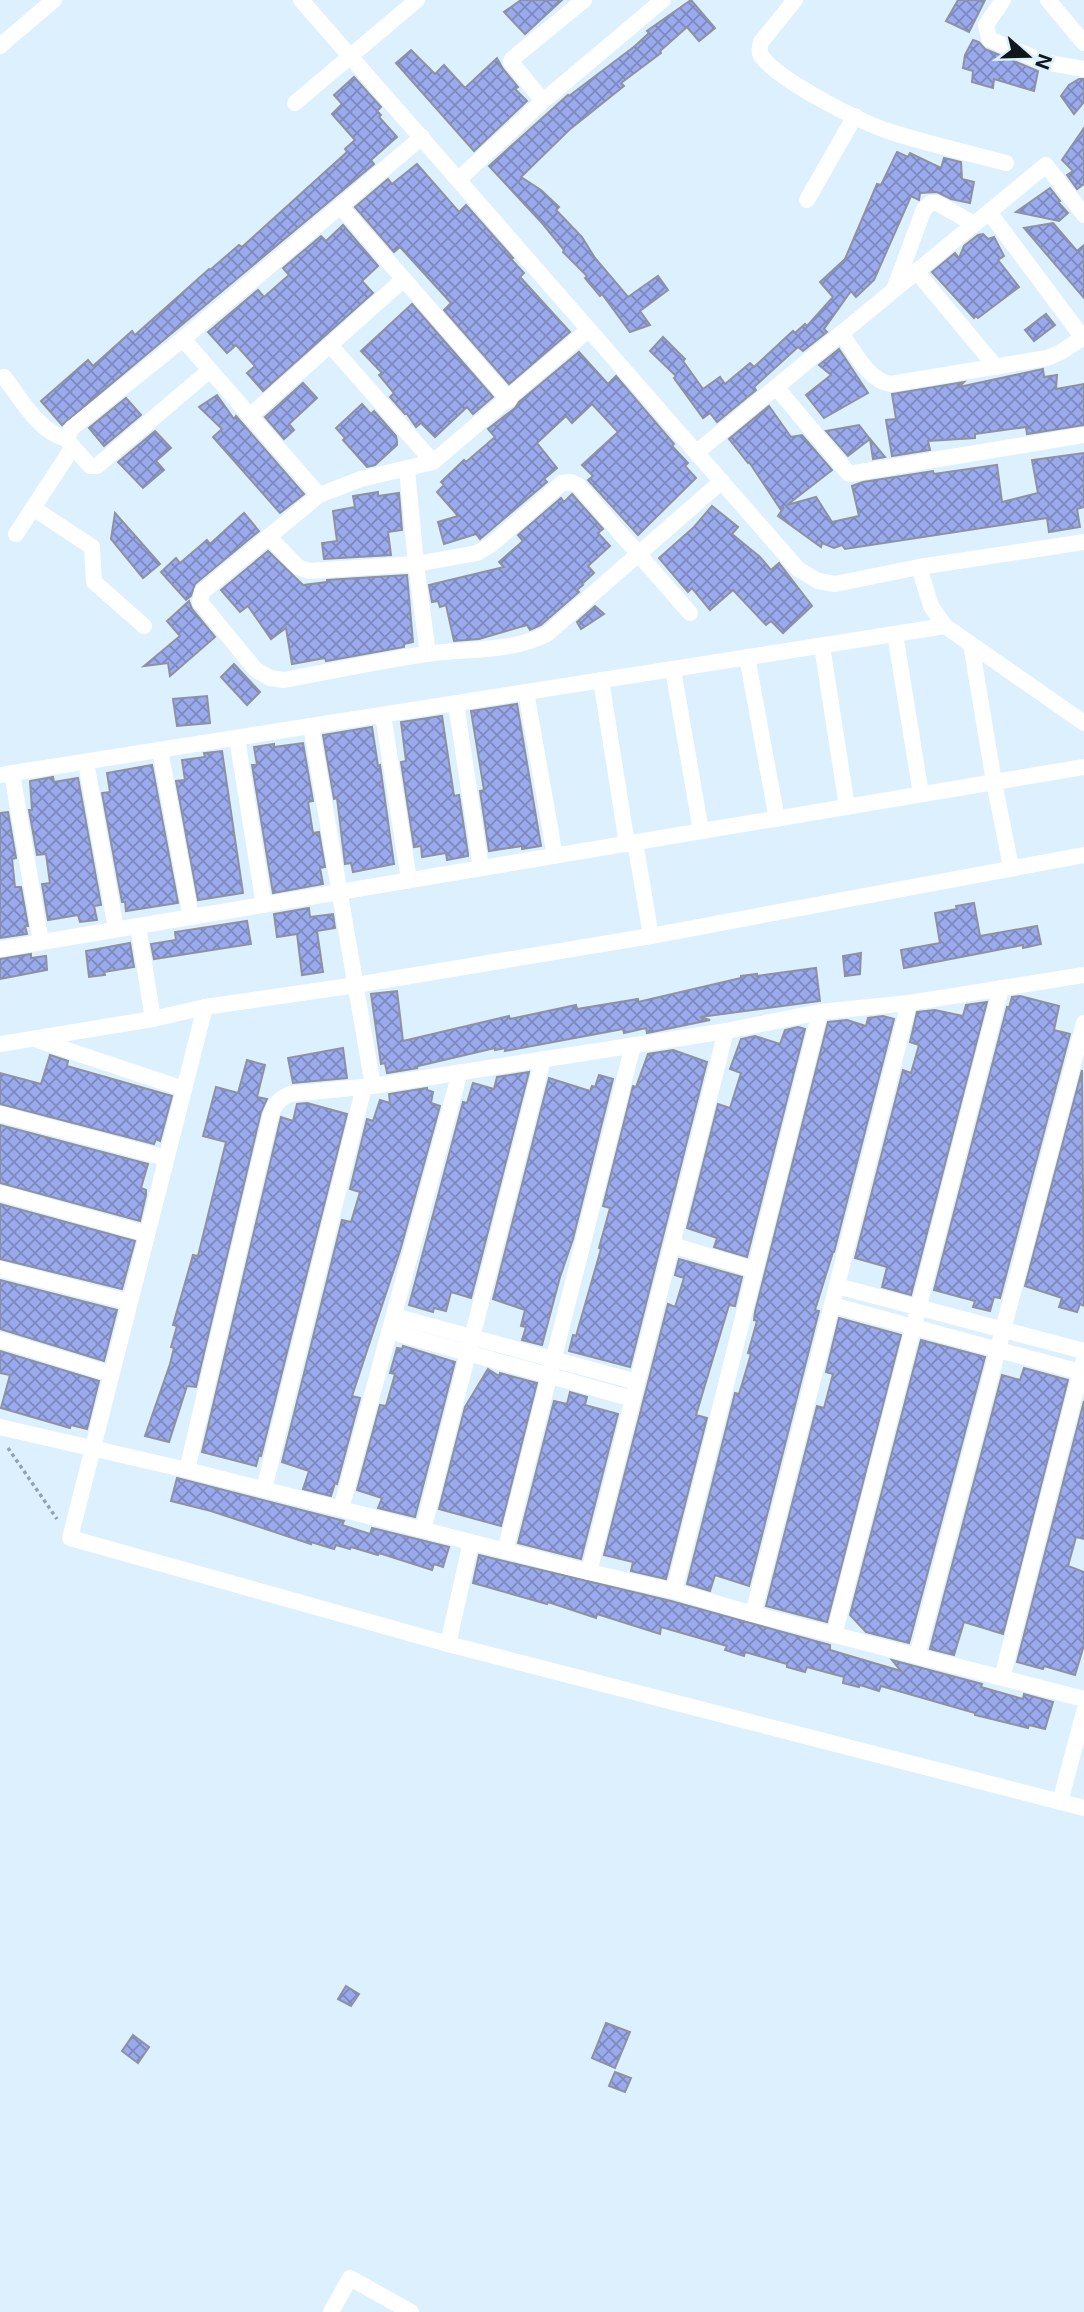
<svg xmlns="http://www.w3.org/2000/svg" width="1084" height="2312" font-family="Inter,sans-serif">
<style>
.building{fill:url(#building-cross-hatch);stroke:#8c91a3;stroke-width:2}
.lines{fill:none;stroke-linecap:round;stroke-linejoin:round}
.path{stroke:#93a2ad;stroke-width:3.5;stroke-dasharray:3.5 3.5;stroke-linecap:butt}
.street{stroke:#fff;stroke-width:16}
</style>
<defs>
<pattern id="building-cross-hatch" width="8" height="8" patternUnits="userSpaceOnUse" patternTransform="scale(1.75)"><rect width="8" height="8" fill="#9baaec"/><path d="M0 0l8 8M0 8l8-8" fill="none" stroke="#7d89be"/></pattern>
</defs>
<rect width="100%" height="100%" fill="#dcf0fe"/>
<g class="building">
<polygon points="521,0 562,0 525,34 504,12"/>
<polygon points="691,0 715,28 699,41 687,27 660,51 661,53 621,83 624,86 569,130 521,177 541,190 559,207 556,210 582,237 595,258 628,297 658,276 668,290 640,311 650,325 630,332 602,294 600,296 585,278 587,276 563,252 564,250 542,223 489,166 568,95 569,96 635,46 649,33 647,31"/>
<polygon points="958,0 985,0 969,32 946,21"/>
<polygon points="973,40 979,42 985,49 1038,71 1034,91 994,79 993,88 972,82 973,71 963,68 965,55"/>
<polygon points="411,50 435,74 444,65 465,88 497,58 503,69 518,87 515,89 527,101 474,151 396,63"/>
<polygon points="354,77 381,107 377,111 381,115 379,117 397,137 371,160 374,164 62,425 41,401 88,360 93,366 132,331 135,335 209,269 210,270 239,245 242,247 347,152 345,149 355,140 332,114 342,104 334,95"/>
<polygon points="1079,79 1084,79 1084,102 1074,114 1061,96 1069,85"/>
<polygon points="1084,128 1084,184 1077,189 1067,175 1073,171 1062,160"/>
<polygon points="897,152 908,157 910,153 941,168 944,158 961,162 962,179 974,182 970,203 951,199 937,192 920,193 919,200 911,196 874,280 856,297 851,291 824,329 827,332 803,351 798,347 754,387 756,390 717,422 710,413 703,418 674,378 676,376 650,351 663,337 685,359 683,361 703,389 720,377 725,384 750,363 754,367 793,331 795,333 805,324 807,326 833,297 820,282 845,259 877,184 881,185"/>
<polygon points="417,164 459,212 466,205 513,258 511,259 524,273 520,277 570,332 509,384 444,310 451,303 400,247 394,252 355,207 388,179 392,184"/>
<polygon points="1050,188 1060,201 1058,202 1068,213 1059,221 1016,212"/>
<polygon points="1053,223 1077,251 1084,245 1084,298 1024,228"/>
<polygon points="343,225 378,266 362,281 373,293 263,391 247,373 255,366 236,345 227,353 208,332 258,290 264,297 289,275 283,268 321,236 326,241"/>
<polygon points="983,234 988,239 994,237 1004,256 998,260 1019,287 978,318 976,316 974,318 932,272 955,253 959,258 964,246 978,235"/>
<polygon points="412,304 493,397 473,414 467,407 435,437 421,423 416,427 407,414 405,414 390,397 394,393 379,375 382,373 361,351"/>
<polygon points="1046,314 1055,325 1034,341 1025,330"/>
<polygon points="839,349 868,393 824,418 806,395 831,375 819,365"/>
<polygon points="579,352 608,384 616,376 674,444 672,446 688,463 685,466 696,478 638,535 588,480 593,476 582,465 618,432 592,404 572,423 566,416 537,443 557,468 544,479 547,482 480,539 476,534 444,544 438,522 458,516 437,492 444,485 441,482 464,460 466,462 495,437 488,429 515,408 519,402"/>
<polygon points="1043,369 1044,377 1057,375 1056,389 1084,384 1084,425 1027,434 1026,427 975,434 975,438 928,441 930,450 892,456 886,420 896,419 892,394 964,382 959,387"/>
<polygon points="303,383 317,398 289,424 294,430 284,439 265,417"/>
<polygon points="217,395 234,419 236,416 304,494 280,513 213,437 222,429 199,407"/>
<polygon points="126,398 141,415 104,446 89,428"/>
<polygon points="362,404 371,414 374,411 396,436 397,441 397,445 375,465 367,467 343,440 345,438 336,428"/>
<polygon points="769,406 791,437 802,435 832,470 787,505 816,497 832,522 859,516 852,486 863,482 933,471 934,474 997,465 1002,502 1038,493 1032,460 1084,453 1084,507 1077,509 1080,527 1049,532 1047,518 845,549 842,545 834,548 822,543 821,547 778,516 784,507 781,510 749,462 748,463 729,439"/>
<polygon points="859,425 870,439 885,457 873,459 870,439 848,456 826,431"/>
<polygon points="155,431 171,448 156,461 164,470 143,488 118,462"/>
<polygon points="378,492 378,496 399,493 402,530 388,532 391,555 324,559 322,543 337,541 333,511 355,507 353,496"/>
<polygon points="572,494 603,529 598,533 610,546 588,566 594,573 582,584 583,585 577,590 579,592 541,625 530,630 527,625 479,639 454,641 446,605 440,607 438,601 432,602 429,585 504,567 499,562 523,541 518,535 561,498 564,502"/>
<polygon points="712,506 738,527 732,534 760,557 771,570 779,563 812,606 783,633 771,621 766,625 733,590 710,610 692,588 688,592 659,558 694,527"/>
<polygon points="115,513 160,564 143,578 111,539"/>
<polygon points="244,513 259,531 195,584 191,596 186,600 161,572 176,558 180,563 207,540 210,544"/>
<polygon points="268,551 303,585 327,582 327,580 407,575 413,642 404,644 404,647 326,661 325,658 292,664 286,628 271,639 248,606 240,612 221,590"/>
<polygon points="189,601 192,609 215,637 170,676 168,663 144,666 180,636 167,621"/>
<polygon points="595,606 604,614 581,629 577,622"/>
<polygon points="234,664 260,692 247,705 221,677"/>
<polygon points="207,696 210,723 177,726 173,699"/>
<polygon points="517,704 541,846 522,849 522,846 489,851 480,791 484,790 471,711"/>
<polygon points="442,716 454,796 459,795 468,854 468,856 447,860 446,853 422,857 421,846 414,847 401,762 406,761 401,722"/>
<polygon points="372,727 378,766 380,765 394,864 353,872 351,863 345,864 337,798 334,799 323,735"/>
<polygon points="303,743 313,801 308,802 313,833 319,832 325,867 320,868 323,884 273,893 252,765 257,765 254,747 274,744 274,747"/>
<polygon points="222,751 243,893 198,900 176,781 185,780 182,760 205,757 204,753"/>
<polygon points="152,765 178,903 126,911 125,902 122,902 102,793 110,792 107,773"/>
<polygon points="53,777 54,782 78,778 101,905 94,906 97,920 80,922 78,915 48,920 42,884 50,883 46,854 37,855 29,810 32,810 30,781"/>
<polygon points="8,812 16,858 12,859 15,887 21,887 28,926 25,926 27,934 0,938 0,813"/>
<polygon points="974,903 980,936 1037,926 1041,944 1023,948 1023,945 904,968 901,950 940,943 935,913 957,909 956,906"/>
<polygon points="309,908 310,917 333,914 335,928 317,931 323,972 302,975 297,934 277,937 274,914"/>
<polygon points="247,921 251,944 154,959 151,944 176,940 175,932"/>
<polygon points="130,943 134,967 104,972 105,975 89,977 86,951"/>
<polygon points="861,953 860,974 845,976 843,956"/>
<polygon points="31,954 31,958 46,956 47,970 0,979 0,959"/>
<polygon points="816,968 820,1001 700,1017 710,1020 647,1033 646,1028 624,1033 623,1029 505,1051 506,1048 495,1050 495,1048 414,1067 418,1068 387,1073 385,1063 381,1064 371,994 397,991 403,1041 509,1016 510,1019 576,1005 577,1009 638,999 638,1002 741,978 741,976 757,974 757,976"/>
<polygon points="1020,996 1059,1006 1054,1030 1070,1034 1000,1298 994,1297 990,1311 973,1307 975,1301 934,1290 1007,1007 1009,1008 1012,997"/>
<polygon points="987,1002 911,1295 882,1287 887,1267 855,1258 903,1070 911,1073 919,1045 910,1042 917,1012 935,1010 963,1016 966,1005"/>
<polygon points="883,1016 894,1019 834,1252 833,1252 815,1310 819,1311 749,1586 715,1575 710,1591 687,1584 735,1393 739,1394 751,1354 748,1353 757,1321 754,1320 755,1312 828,1022 847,1020 866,1026 868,1018"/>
<polygon points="798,1027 805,1029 747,1257 714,1247 717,1238 687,1228 718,1104 730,1108 741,1073 730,1069 741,1039 755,1036 780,1044 785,1030"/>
<polygon points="343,1048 347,1078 293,1083 288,1058"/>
<polygon points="673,1050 707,1062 630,1367 569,1351 573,1335 576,1336 601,1249 599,1248 610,1208 603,1206 633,1086 636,1087 648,1054"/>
<polygon points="50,1055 68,1061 67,1066 172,1096 160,1141 156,1139 154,1144 0,1104 0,1073 41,1084"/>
<polygon points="247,1060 265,1065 257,1097 267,1099 261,1112 196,1387 187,1386 169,1442 145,1436 170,1364 174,1348 171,1347 177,1326 173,1325 193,1255 198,1256 226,1142 203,1136 216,1087 238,1093"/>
<polygon points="1082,1070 1084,1306 1080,1304 1077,1312 1059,1307 1062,1298 1025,1286"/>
<polygon points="529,1072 471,1298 451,1292 446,1311 434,1308 433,1312 409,1305 463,1102 467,1103 473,1083 494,1089 497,1077"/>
<polygon points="599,1075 613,1079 573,1239 560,1277 542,1345 522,1340 526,1327 521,1326 525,1310 493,1299 549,1078 590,1091 592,1086 595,1087"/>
<polygon points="427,1088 427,1090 433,1092 431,1103 440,1106 400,1251 352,1396 360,1398 337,1484 335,1483 331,1496 303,1489 309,1471 282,1462 342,1220 351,1222 360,1192 350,1189 367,1119 373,1121 380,1100 390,1103 389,1094"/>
<polygon points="307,1103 347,1114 261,1456 259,1455 256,1466 202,1452 281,1117 293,1121 297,1104"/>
<polygon points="0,1125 148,1164 141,1188 146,1190 146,1195 140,1221 0,1183"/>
<polygon points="0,1204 135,1241 122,1289 0,1259"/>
<polygon points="679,1259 742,1277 735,1306 729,1305 696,1415 707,1418 666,1579 631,1571 633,1562 604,1555 668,1304 675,1307 684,1278 675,1275"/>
<polygon points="0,1280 117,1310 104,1361 0,1329"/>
<polygon points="839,1318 901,1335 827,1622 766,1606 817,1406 824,1408 833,1374 826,1372"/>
<polygon points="921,1340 985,1357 909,1643 866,1632 850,1615"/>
<polygon points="403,1346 455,1362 415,1517 378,1508 382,1498 357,1490 380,1405 386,1406 395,1374 390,1373 397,1348 402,1349"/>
<polygon points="0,1351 99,1381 87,1429 71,1425 70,1428 1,1408 10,1375 0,1373"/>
<polygon points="1024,1368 1068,1380 1003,1634 964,1622 954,1655 930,1649 1002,1375 1020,1380"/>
<polygon points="488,1369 499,1376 500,1373 537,1383 501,1526 439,1509 465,1407"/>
<polygon points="570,1392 587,1397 585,1405 618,1414 581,1559 518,1543 554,1401 567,1404"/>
<polygon points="1084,1401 1084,1539 1076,1537 1068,1566 1084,1572 1084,1645 1075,1675 1044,1666 1043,1669 1017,1662"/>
<polygon points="177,1478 344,1521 342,1525 370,1534 372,1528 449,1547 443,1567 434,1564 432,1570 379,1553 378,1555 351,1547 350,1549 336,1545 334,1549 311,1542 311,1544 211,1511 171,1501"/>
<polygon points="479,1555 671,1601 830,1645 830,1650 901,1671 892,1660 982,1684 981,1687 1023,1699 1024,1694 1053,1702 1045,1729 1029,1725 1028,1728 975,1715 975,1713 881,1686 879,1691 860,1685 859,1687 843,1683 844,1677 807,1667 805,1672 787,1667 787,1664 745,1652 744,1656 725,1650 727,1646 661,1627 660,1634 597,1614 596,1618 548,1602 547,1604 473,1583"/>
<polygon points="346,1986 359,1994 351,2006 338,1999"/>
<polygon points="606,2023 630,2032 615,2068 592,2058"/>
<polygon points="133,2035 149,2047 138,2063 122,2051"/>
<polygon points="615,2072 631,2078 625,2092 609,2086"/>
</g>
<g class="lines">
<polyline class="path" points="8,1448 57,1519"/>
<g class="street">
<polyline points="301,0 798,569 818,581 835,584 919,567 1084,542"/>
<path d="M795 0 761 42C760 47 758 52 762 57 780 81 862 123 891 132 929 144 968 153 1006 163"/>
<polyline points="1003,0 986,25 989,39 1044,62 1084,69"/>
<polyline points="1048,0 1084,43"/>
<polyline points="0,46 54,0"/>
<polyline points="543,101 511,62 512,59 584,0"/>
<polyline points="295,103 417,0"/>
<polyline points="459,179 543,101 663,0"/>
<polyline points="807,200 855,116"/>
<polyline points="341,207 509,400"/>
<polyline points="989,212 1083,338"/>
<polyline points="916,271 996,367"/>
<polyline points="895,287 924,209 931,203 937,203 974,224"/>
<path d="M588 330 433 462 361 479 319 495 202 592 200 602 256 670 270 678 284 680C331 671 379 661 426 654 467 648 509 653 547 634L722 481"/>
<path d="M841 333C854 351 868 381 891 384L1047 358 1061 352 1084 337"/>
<polyline points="183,339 319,495"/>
<polyline points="330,345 433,462"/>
<polyline points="210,370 97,466 90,466 66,439 72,428 183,339 422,137"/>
<path d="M4 377C22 400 37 430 66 439"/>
<polyline points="776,387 849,474 1084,435"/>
<polyline points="250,416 404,279"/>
<polyline points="697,452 1046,165 1084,215"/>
<polyline points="407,469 416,564 428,654"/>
<polyline points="33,508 92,547 94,582 144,626"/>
<polyline points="16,534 73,447"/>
<polyline points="270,538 298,567 309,571 416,564 477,553 492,544 562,483 571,482 579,486 690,613"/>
<polyline points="919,567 931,606 945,626 1084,723"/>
<polyline points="895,634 921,794"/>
<polyline points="971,644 994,782 1011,867"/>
<polyline points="822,646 847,807"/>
<polyline points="747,657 777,819"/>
<polyline points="673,669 701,831"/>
<polyline points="601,680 627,844"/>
<polyline points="526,692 555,856"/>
<polyline points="456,704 481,868"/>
<polyline points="383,715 409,880"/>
<polyline points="311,726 373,1086"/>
<polyline points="237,738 264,905"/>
<polyline points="160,750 191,917"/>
<polyline points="86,762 116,929"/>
<polyline points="12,773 41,942"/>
<polyline points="0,775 945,626"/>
<polyline points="635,842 651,936"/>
<polyline points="138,926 153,1019"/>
<polyline points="0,949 1084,767"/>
<polyline points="205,1007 70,1538 448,1644 1084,1808"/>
<polyline points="37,1040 184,1089"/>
<polyline points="0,1044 153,1019 205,1007 356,985 651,936 1084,855"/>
<polyline points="0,1114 166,1158"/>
<polyline points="0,1193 147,1234"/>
<polyline points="672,1245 755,1270"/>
<polyline points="0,1269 129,1302"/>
<polyline points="837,1286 1084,1351"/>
<polyline points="832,1305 1084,1373"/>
<polyline points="394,1316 637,1382"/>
<polyline points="389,1331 633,1399"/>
<polyline points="0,1340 111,1374"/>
<polyline points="0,1427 187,1470 589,1572 674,1591 753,1614 1084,1699"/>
<path d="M187 1470 271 1114C275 1103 280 1099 290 1094L373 1086 726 1031 820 1012 909 1003 1084 975"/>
<polyline points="264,1489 364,1087"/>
<polyline points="341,1509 460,1072"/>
<polyline points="423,1530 543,1059"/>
<polyline points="505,1551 633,1045"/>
<polyline points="589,1572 726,1031"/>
<polyline points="674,1591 820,1012"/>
<polyline points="753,1614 909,1003"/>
<polyline points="834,1635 1001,988"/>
<polyline points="448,1644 471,1542"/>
<polyline points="917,1656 1084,1023"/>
<polyline points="1002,1678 1084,1359"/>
<polyline points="1060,1802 1084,1712"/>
<polyline points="331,2312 350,2278 411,2312"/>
</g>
</g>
<g transform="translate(1028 56) rotate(110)" stroke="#dcf0fe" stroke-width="5" paint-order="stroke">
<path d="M0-5L12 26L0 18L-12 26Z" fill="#10171c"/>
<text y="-10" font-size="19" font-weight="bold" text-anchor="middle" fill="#10171c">N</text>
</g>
</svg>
